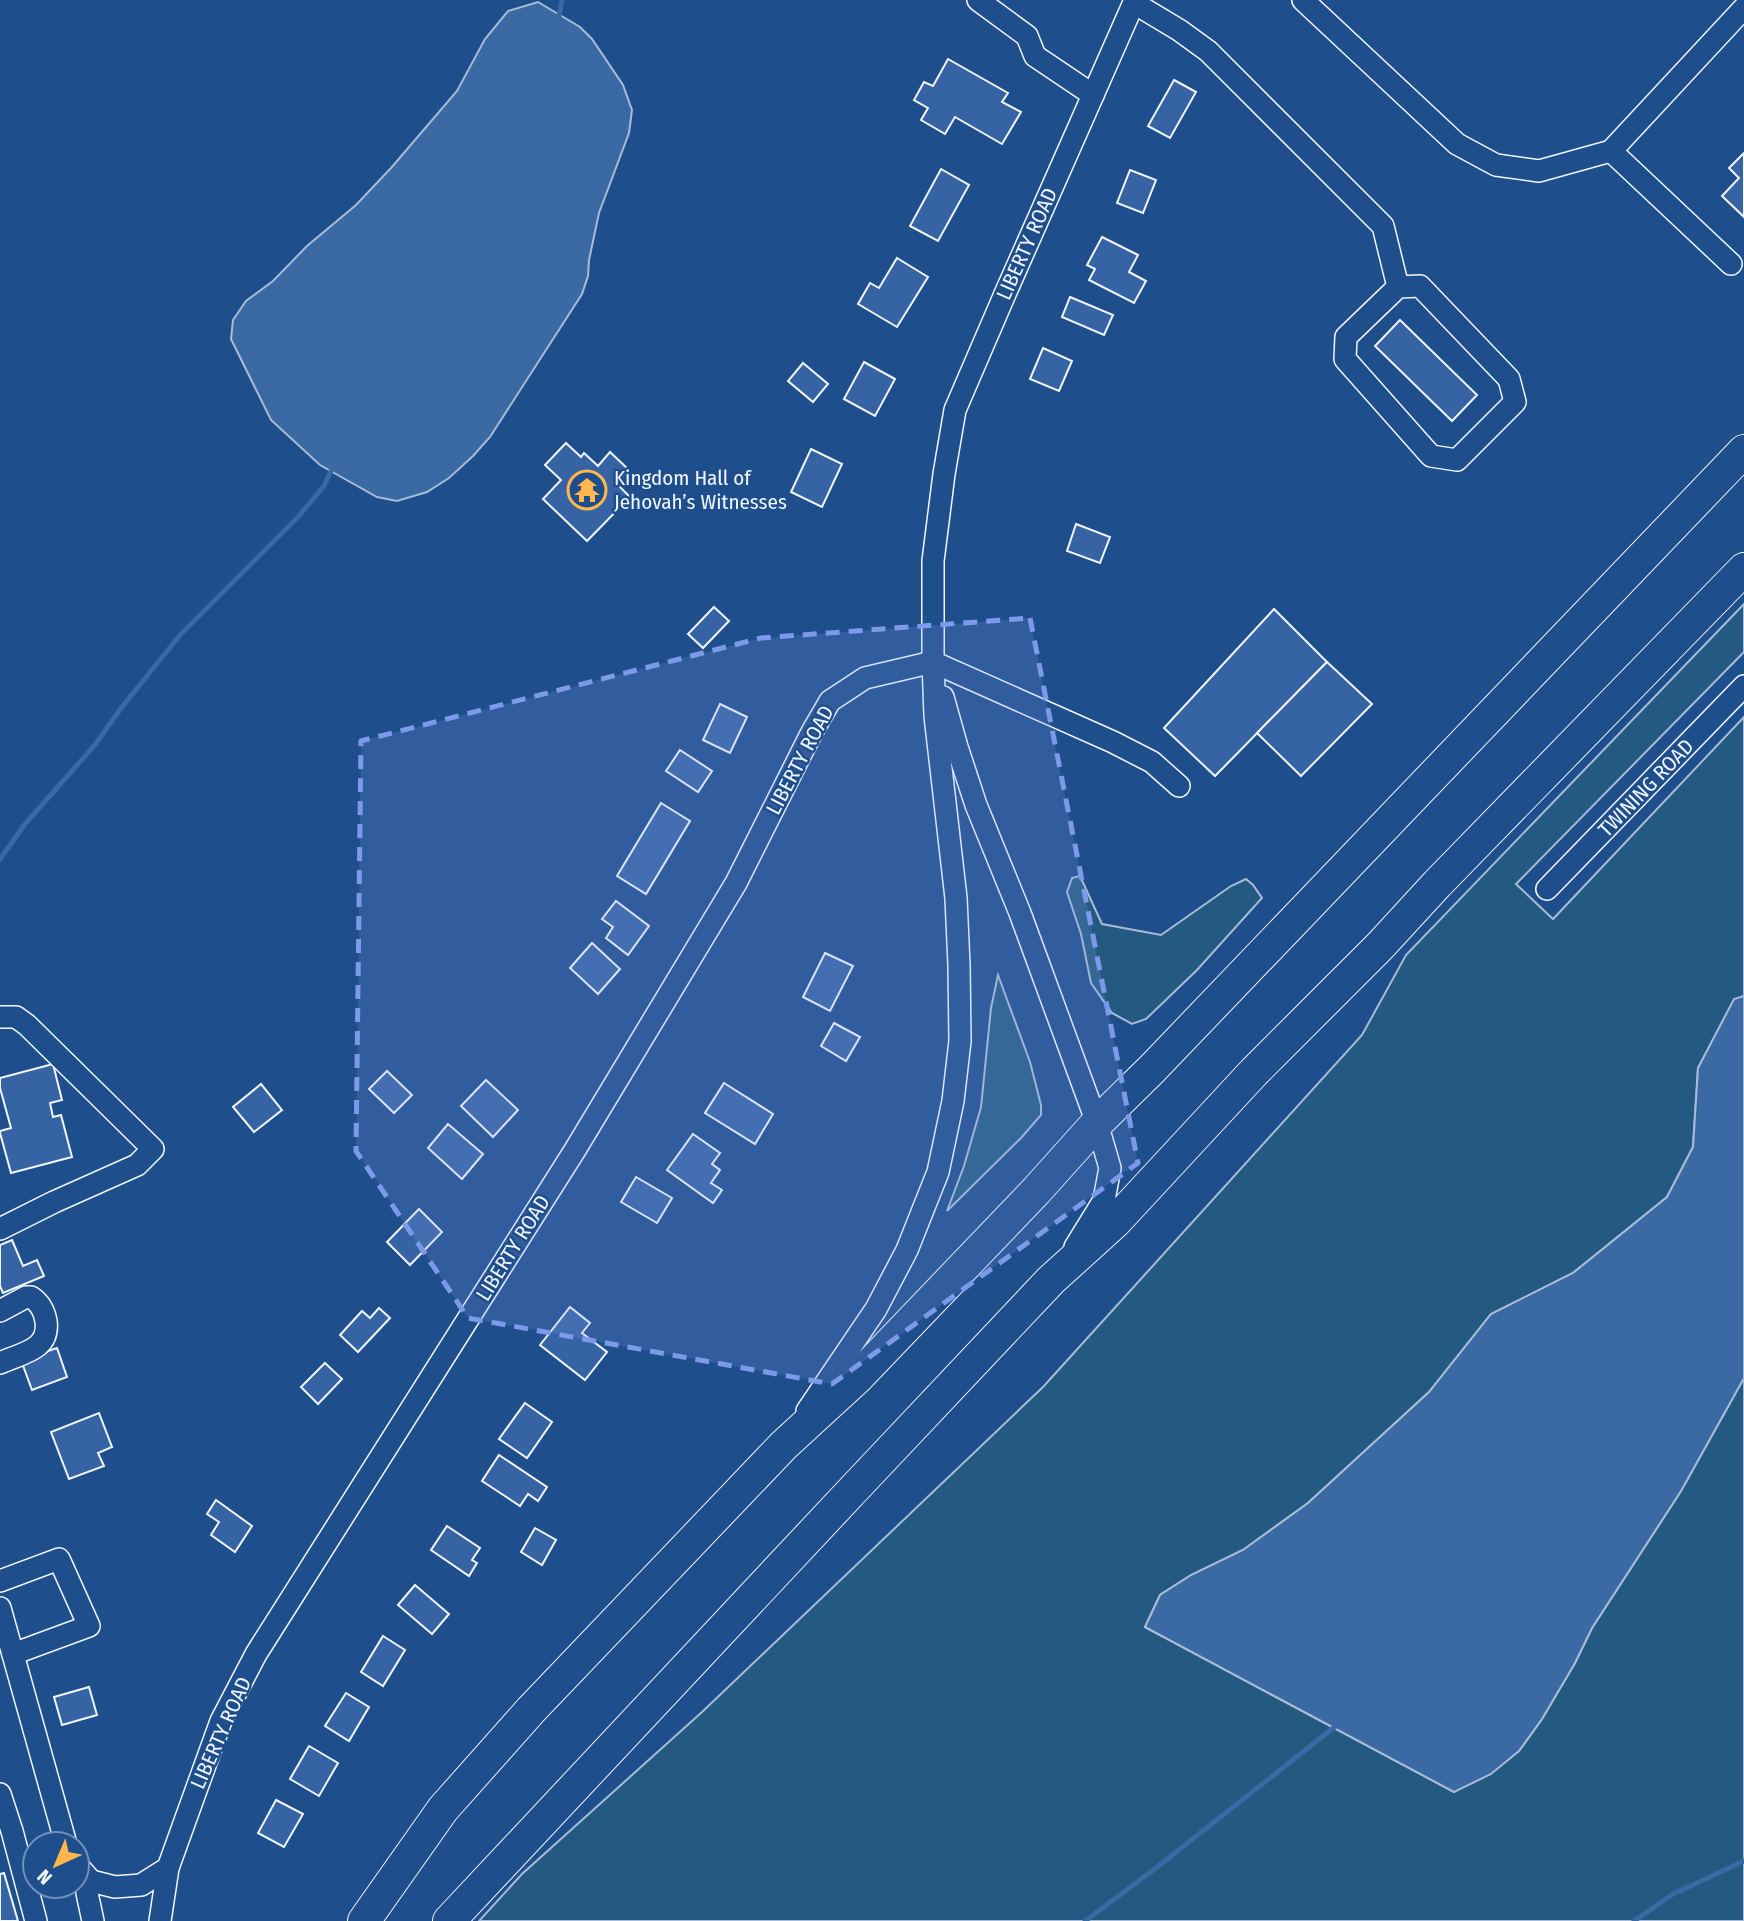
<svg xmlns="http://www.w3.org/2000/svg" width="1744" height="1921" font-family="'Fira Sans Condensed',sans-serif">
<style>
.green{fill:#245a82;stroke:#a8bbd7;stroke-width:2}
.water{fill:#3b69a3;stroke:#a8bbd7;stroke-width:2}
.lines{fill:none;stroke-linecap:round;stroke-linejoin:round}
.stream{stroke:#3b69a3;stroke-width:5}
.building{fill:#3563a3;stroke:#f2f6ff;stroke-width:2}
.minor-casing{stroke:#f2f6ff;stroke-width:24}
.highway-casing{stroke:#f2f6ff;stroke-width:34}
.minor{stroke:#1f4e8c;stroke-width:21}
.highway{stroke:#1f4e8c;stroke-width:32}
.marked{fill:#7d9aea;fill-opacity:0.2;stroke:#7d9aea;stroke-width:5;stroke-dasharray:14 9;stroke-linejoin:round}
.labels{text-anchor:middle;stroke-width:5;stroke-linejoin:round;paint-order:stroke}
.street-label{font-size:21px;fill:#f2f6ff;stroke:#1f4e8c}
.poi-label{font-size:21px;fill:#f2f6ff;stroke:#1f4e8c;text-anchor:start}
</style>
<rect width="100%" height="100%" fill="#1f4e8c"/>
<g class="green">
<polygon points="1744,604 1744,652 1516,884 1553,919 1744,717 1744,996 1734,1000 1698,1068 1693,1147 1667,1197 1573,1273 1491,1314 1429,1392 1308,1503 1243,1550 1191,1575 1160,1595 1145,1627 1454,1792 1519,1751 1542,1719 1575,1663 1592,1628 1681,1491 1744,1378 1744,1921 479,1921 522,1874 702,1712 1043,1387 1362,1035 1406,955"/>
<polygon points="1080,876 1102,924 1161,935 1231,886 1246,879 1253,885 1262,898 1197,970 1146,1019 1132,1024 1112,1013 1091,983 1081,934 1067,892 1072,878"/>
<polygon points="998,975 1030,1062 1041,1105 1041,1115 1021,1138 947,1211 964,1166 981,1107 991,1008"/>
</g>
<g class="water">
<polygon points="538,2 580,27 592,39 623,85 632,110 629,133 599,213 589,260 588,276 582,294 490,437 473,456 449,478 427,492 397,501 377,497 320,465 271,420 231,339 233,320 246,301 273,281 307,246 356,205 391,168 457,91 485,39 508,11"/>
<polygon points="1744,996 1744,1378 1681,1491 1592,1628 1575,1663 1542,1719 1519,1751 1491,1774 1454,1792 1145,1627 1160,1595 1191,1575 1243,1550 1308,1503 1429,1392 1491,1314 1573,1273 1667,1197 1693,1147 1698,1068 1734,999"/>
</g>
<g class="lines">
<g class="stream">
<polyline points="558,21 562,0"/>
<polyline points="0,859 25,824 94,746 122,707 180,635 298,517 324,486 334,465"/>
<polyline points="1085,1921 1156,1868 1337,1725"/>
<polyline points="1634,1921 1673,1894 1744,1861"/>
</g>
</g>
<g class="building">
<polygon points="948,59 1008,93 1002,102 1021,112 1002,144 955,117 945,134 921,120 928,108 914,100 924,82 933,86"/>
<polygon points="1174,80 1196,92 1170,138 1148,126"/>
<polygon points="1744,153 1744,217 1722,196 1739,178 1729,168"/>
<polygon points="941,169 969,185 938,241 910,226"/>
<polygon points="1130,170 1156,180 1143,213 1117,203"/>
<polygon points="1102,237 1138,255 1129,272 1146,281 1134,303 1089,280 1095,269 1087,265"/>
<polygon points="897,258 928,277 897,327 858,304 870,283 879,288"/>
<polygon points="1070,297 1113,315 1104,335 1062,317"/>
<polygon points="1400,320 1477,395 1452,421 1375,346"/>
<polygon points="1043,348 1072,361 1059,391 1030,379"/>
<polygon points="864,362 895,379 875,416 844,399"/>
<polygon points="803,363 828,384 813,402 788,381"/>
<polygon points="566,443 581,457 584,453 598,466 610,452 629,470 616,483 630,497 587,541 543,499 561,480 545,465"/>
<polygon points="811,449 842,464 822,507 791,492"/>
<polygon points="1076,524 1110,537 1100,563 1067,551"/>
<polygon points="714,607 729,621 703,648 688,634"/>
<polygon points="1274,609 1327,662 1215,776 1164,728"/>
<polygon points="1327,662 1372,704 1301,776 1257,733"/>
<polygon points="720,704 747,717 730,753 703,740"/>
<polygon points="680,750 712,771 698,792 666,771"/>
<polygon points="661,803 690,821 646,894 617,876"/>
<polygon points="616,901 649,926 628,955 606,938 613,927 602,919"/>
<polygon points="592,943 620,969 598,994 570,968"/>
<polygon points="825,953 853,966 830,1011 803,997"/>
<polygon points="834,1023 860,1037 846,1061 821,1046"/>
<polygon points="53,1064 62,1100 50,1103 53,1117 61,1115 72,1157 11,1173 0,1133 0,1131 11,1128 0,1088 0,1078"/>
<polygon points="387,1071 412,1095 394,1113 369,1089"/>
<polygon points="486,1080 518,1110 493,1137 461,1106"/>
<polygon points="724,1083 773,1114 755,1144 705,1113"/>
<polygon points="261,1084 282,1110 254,1132 233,1107"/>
<polygon points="448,1124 483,1154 462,1179 428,1148"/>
<polygon points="693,1134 720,1153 712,1164 720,1170 711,1183 722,1190 713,1203 667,1170"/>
<polygon points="636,1177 672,1198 657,1223 621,1202"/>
<polygon points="419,1209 442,1232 410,1265 387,1242"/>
<polygon points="12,1240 23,1266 37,1260 44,1276 3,1293 0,1286 0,1245"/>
<polygon points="570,1307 590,1323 582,1333 607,1352 585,1380 540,1345"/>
<polygon points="379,1308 390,1318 358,1352 340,1335 362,1311 370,1318"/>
<polygon points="57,1348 67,1377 32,1390 21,1360"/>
<polygon points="325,1363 342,1379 318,1404 301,1387"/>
<polygon points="525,1403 552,1422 527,1458 499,1439"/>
<polygon points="99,1413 112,1447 98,1453 104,1466 69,1479 51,1432"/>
<polygon points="499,1455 547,1487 538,1501 528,1494 520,1506 482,1481"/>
<polygon points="216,1500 252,1526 235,1552 211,1535 219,1522 207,1514"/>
<polygon points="447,1526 480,1548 472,1560 477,1563 469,1576 431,1550"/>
<polygon points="535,1528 556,1540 542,1565 521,1552"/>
<polygon points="415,1585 449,1614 432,1634 398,1605"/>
<polygon points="383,1636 405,1650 383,1686 361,1672"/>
<polygon points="89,1687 97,1715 62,1725 54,1697"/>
<polygon points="346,1693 369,1707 349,1741 325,1726"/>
<polygon points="309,1746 338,1763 319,1796 290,1779"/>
<polygon points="276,1800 303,1814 284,1847 258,1833"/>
<polygon points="4,1873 18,1921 0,1921 0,1874"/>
</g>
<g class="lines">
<defs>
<g id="minor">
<polyline points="978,0 1027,36 1035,56 1093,95"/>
<polyline points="1303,0 1457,144 1496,165 1539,171 1611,151 1744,8"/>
<polyline points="1134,3 1179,30 1208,51 1383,226 1398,287 1346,337 1345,359 1431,456 1457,460 1515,402 1509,379 1420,286 1398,287"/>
<polyline points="1611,151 1731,264"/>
<polyline points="933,662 1113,742 1152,762 1179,786"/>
<polyline points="943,697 957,747 976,805 1020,913 1097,1123 1110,1168 1104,1200 1075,1247"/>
<polyline points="1547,889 1744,686"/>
<polyline points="0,1017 16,1017 27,1025 153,1149 137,1165 54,1202 0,1229"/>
<path d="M0 1311 26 1297H31C40 1303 44 1310 46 1321 50 1350 22 1353 0 1363"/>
<polyline points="807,1411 876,1309 907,1250 938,1172 953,1101 960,1041 959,965 956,898 935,716 933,662 933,561 944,474 955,410 1005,294 1135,0"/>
<polyline points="0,1581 59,1559 89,1626 13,1654"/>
<polyline points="0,1608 66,1844"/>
<polyline points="0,1794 12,1831 36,1921"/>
<polyline points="77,1865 91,1881 115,1887 141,1885 168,1868 221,1721 256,1654 575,1150 736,883 812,732 830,701 865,678 933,662"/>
<polyline points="91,1881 87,1893 93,1921"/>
<polyline points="160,1921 168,1868"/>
</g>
<g id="highway">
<polyline points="364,1921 443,1809 531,1710 784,1445 857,1378 1036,1191 1097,1123 1152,1069 1744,451"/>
<polyline points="449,1921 851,1492 1051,1280 1114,1223 1254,1072 1380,946 1437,884 1744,569"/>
</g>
</defs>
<use href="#minor" class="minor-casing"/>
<use href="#highway" class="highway-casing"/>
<use href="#minor" class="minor"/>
<use href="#highway" class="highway"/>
</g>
<path class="marked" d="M1030 618 1138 1163 832 1384 468 1318 356 1151 361 741 761 638Z"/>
<defs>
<symbol id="temple-ring" viewBox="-11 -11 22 22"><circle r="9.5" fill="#1f4e8c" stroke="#ffb74d" stroke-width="1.5"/><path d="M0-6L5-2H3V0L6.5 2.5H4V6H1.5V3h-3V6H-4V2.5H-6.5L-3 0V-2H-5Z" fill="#ffb74d"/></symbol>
</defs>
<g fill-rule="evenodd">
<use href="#temple-ring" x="565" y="468" width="44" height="44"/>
</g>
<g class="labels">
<g class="street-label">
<text transform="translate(1027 244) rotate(-66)" y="7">LIBERTY ROAD</text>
<text transform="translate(800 760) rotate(-62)" y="7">LIBERTY ROAD</text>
<text transform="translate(1646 788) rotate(-46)" y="7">TWINING ROAD</text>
<text transform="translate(513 1248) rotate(-58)" y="7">LIBERTY ROAD</text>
<text transform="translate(221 1733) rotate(-66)" y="7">LIBERTY ROAD</text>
</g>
<g class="poi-label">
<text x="614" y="485">Kingdom Hall of<tspan x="614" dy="24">Jehovah’s Witnesses</tspan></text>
</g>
</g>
<g transform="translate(56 1865) rotate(224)"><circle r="33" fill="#1f4e8c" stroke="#7391ba" stroke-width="2"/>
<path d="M0-5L12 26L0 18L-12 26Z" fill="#ffb74d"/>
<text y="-10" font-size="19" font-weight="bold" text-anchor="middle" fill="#f2f6ff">N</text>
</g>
</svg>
